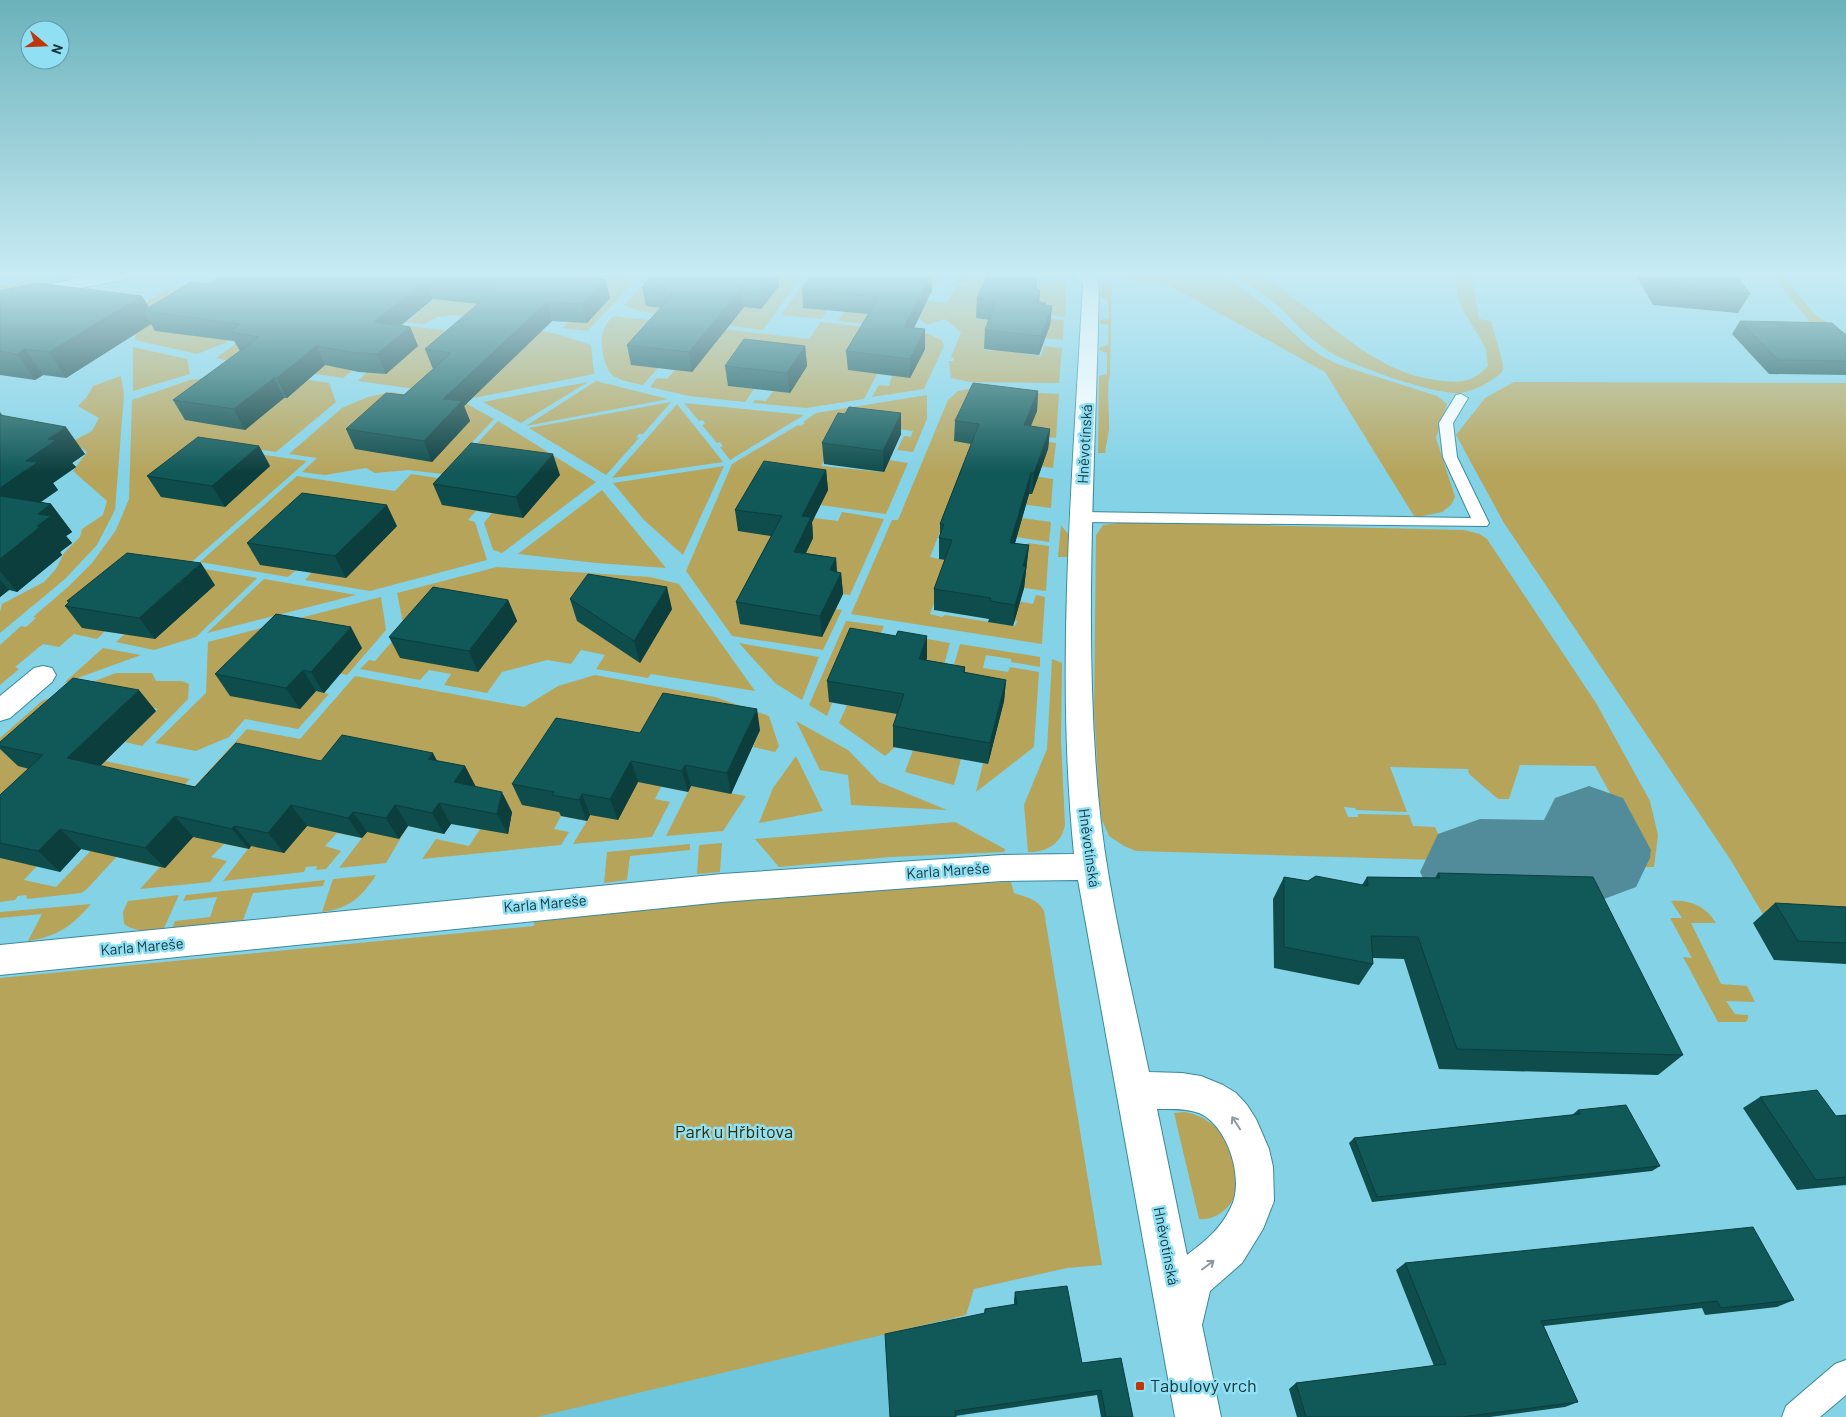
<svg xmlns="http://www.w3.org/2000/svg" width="1846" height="1417" font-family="Barlow,sans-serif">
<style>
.built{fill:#6dc6db}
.green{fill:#b6a45b}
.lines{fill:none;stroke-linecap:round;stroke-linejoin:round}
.taxiway{fill:#528c9b;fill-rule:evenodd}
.service-casing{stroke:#39899c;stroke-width:2}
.minor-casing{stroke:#39899c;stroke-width:2}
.service{fill:#fff;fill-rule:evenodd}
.minor{fill:#fff;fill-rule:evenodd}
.wall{fill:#0f4c4c}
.shaded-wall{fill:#0c3e3e}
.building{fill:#115858;stroke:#0c3e3e}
.oneway{stroke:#8a9a9e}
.poi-dot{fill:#bf360b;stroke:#90dff3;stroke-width:2}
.labels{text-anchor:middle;stroke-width:5;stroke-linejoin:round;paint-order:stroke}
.street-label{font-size:15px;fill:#15363e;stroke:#90dff3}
.near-park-label{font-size:18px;fill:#372d00;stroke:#90dff3}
.near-poi-label{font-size:18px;fill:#15363e;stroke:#90dff3;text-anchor:start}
</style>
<rect width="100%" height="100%" fill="#84d2e6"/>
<polygon class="built" points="952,1296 965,1417 430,1417"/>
<g class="green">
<polygon points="63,275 76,275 0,291 0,287"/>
<path d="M227 275 191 335 205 337 211 333 244 330 225 343 197 354 135 340C136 331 136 316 141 309 155 289 204 278 227 275Z"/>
<polygon points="532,275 617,275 633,283 587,331 562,328 571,320 610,298 557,292"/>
<polygon points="652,275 802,275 763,330 724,325 738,306 779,287 646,306 669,308 664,314 638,311 624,305"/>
<polygon points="809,275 941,276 938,284 936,284 932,290 877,284 804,308 827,310 822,319 781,315"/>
<polygon points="1127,275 1223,275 1263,304 1305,344 1321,356 1340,365 1437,396 1447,404 1436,438 1455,497 1451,505 1442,512 1418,517 1414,516 1325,372 1169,285 1136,282 1128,278"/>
<path d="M1234 275C1242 275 1253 273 1261 275 1272 279 1283 290 1292 297 1338 329 1378 373 1436 380 1459 383 1471 384 1488 366 1487 361 1487 355 1486 350 1478 329 1449 301 1458 275H1471L1479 319 1491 321 1503 364 1502 372C1492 382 1472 392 1458 393 1432 394 1350 365 1328 351 1315 342 1301 330 1291 319 1277 302 1252 287 1234 275Z"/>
<polygon points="1773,275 1783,275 1814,314 1846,334 1846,338 1811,324"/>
<polygon points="959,277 1066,282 1065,317 982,303 976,318 995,321 984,350 991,351 992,349 1041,356 1044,346 1062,348 1059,383 970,382 951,378 949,361 953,361 954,358 951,357 961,332 945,319 927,325 920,319 898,319 921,312 927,301 947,303 956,285 965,285 965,283 956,282"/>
<polygon points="472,279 493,320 454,315 438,317 424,324 404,322 410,320 435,298 450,301"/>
<path d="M1103 280 1112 284 1110 376C1106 385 1110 416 1109 429 1108 437 1106 445 1105 453H1098L1099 376 1107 374V353L1099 350 1100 347 1108 345V325L1100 323V320L1109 319 1108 300 1100 297Z"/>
<polygon points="864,305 881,326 838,321 844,312"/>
<polygon points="311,314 459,332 532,330 554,333 591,345 594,374 473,398 442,393 487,378 493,379 518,352 521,352 523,348 436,392 358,381 368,371 386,374 418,346 327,366 355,368 343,378 263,366 240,351 234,362 216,358 274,316"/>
<path d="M613 316 809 339 821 322 928 334 942 340 944 346 924 389 872 397 879 385 889 386 892 376 910 378 877 374 864 399 806 408 753 403 755 400 766 401 773 391 790 393 806 366 729 386 754 389 745 402 689 396 650 387 657 378 667 379 675 370 692 372 632 364 658 368 643 385C634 383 620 381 612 375 604 367 601 347 602 336 603 329 608 321 613 316Z"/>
<polygon points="1036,317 1064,320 1063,340 1043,338"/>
<polygon points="133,347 187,359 190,374 133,391"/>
<polygon points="250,371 329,383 336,402 276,452 249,448 258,454 307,461 187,566 257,578 196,637 154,650 116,642 127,632 108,628 97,639 74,634 59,647 43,644 15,667 19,669 0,685 0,645 21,626 26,627 36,618 33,617 69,586 92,563 116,530 129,499 132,400 190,380"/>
<polygon points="121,376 124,394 115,510 97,545 65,579 0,633 0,612 2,604 44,582 56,569 64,553 80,537 82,529 103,515 107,501 73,471 87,452 73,441 92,431 99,418 78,406 86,398 93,386"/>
<polygon points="596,381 668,399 526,426"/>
<polygon points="588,382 521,423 483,402"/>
<polygon points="1514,382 1846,383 1846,923 1764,916 1730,859 1504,523 1456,435 1485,398"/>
<polygon points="969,389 1059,394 1056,438 1039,436 955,441 978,444 1033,476 1053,479 1051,508 1012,503 943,524 930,557 949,561 930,614 942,617 945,615 1015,626 1017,621 1012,620 1017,601 1033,604 1036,595 1045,597 1042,644 851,614 892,520 898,520 948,400 958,391"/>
<polygon points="391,392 467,404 494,419 442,474 408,470 375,473 366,468 325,475 302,472 317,458 289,454 342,408 368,397"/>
<polygon points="927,395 927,419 913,452 897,450 904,436 911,437 913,431 845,422 821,466 883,472 889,460 908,463 886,514 820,505 814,518 838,521 842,512 884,519 850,595 842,594 836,609 842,610 823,650 732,636 686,571 732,464 798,425 801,426 805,423 803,422 816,413"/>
<polygon points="671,402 643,434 639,434 636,437 639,438 606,475 529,428"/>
<polygon points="684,403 804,415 730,460 720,447 723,446 720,442 717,443 702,425 705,424 703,420 699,421"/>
<polygon points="677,404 723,462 612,478"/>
<polygon points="498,421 596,482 502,553 493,550 484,523 492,513 476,511 468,520 475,522 487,560 370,591 305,580 312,572 296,570 288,577 200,562 297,476 395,491 411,474 444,479"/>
<polygon points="1021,438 1056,443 1053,468 1039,466 1043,453 1047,453 1048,449 1026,447"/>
<polygon points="724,466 683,555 644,520 613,483"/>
<polygon points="602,490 666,568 596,563 518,554"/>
<polygon points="1015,517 1051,522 1049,542 1010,536"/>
<polygon points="1126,522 1464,530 1480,534 1487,539 1596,703 1650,801 1658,835 1654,867 1627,867 1605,826 1628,826 1595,766 1520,765 1509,799 1498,799 1469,774 1468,769 1390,767 1407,812 1356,810 1355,808 1344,807 1348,817 1358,817 1358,814 1409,815 1413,826 1435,827 1443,845 1439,860 1136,851 1124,846 1109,836 1102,820 1099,797 1094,709 1096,535 1103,525"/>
<polygon points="1061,525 1068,534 1069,557 1058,557"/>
<polygon points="1028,543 1049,546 1046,591 1017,587"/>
<polygon points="497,567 650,577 679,584 755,691 651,674 648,678 596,669 605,655 581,650 571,664 547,660 502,672 487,693 444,685 451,674 429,670 420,680 360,669 369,660 375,661 404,628 397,593"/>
<polygon points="264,579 356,595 207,633"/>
<polygon points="381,597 386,630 347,675 333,672 316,691 329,694 298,729 245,719 229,737 196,751 155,743 206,693 208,642"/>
<polygon points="846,621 884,626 876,644 851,650 829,702 832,703 827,716 809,705"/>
<polygon points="906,635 950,643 939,684"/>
<polygon points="739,643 819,657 802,700 775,683"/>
<polygon points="960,644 1040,657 1040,667 1011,662 1011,659 986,655 983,668 1008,672 1010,667 1039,672 1034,747 976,792 983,763 988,764 951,675"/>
<polygon points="103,648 141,655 64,683"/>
<path d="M1052 659 1062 663 1061 740 1065 825C1062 843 1046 853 1028 852L1024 805 1047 749Z"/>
<polygon points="116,673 152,673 156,681 182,681 189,684 188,699 142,746 125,742 158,709 147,706 64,776 0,837 0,738 42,701"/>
<polygon points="595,675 715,697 769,716 779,746 775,752 753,747 760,730 647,755 522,804 545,809 641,776 664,781 655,799 670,802 652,837 573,844 587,821 561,816 554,829 569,832 561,845 422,859 436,839 469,846 504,793 476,787 444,834 408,826 386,863 339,868 362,838 337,833 325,846 341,851 326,869 316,870 317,866 306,867 304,872 223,881 248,849 224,844 211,857 227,861 210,882 140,889 160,867 127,860 247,729 300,739 355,676 524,707 558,686"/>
<polygon points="847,705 904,715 893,747 895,747 885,756 839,723"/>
<polygon points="796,721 848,750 879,782 947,810 851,805 848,775 820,770"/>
<polygon points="913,750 961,759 954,785 905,772"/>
<polygon points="796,756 823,811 759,823 773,788"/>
<polygon points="105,761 190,779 152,819 87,779"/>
<polygon points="691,786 746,796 723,831 666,836"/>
<polygon points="955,822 1005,849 1004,852 890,857 779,867 755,839"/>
<polygon points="1515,824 1572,825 1580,841 1575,848 1485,847 1473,839 1468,828 1502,828 1507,834 1520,835"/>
<polygon points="143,828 87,889 81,893 27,899 26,895 18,896 15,900 0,902 0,858 37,866 24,880 56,887 103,838"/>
<polygon points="722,843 720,872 697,874 699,845"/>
<polygon points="690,844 690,850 630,856 627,880 604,883 607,852"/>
<path d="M376 875C362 897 348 909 322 912L333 879Z"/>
<polygon points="325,880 323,886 253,893 243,920 172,928 175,921 210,917 217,897 183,901 186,895"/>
<path d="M1011 882 1014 893C1026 897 1038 899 1044 911L1102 1265 1067 1268 974 1289 966 1315 537 1417H0V978L534 926 535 918 930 885Z"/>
<path d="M179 895 164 928C150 930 136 933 124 924L123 912 128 901Z"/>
<path d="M1671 901C1690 899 1707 907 1716 923H1691L1721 984 1747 986 1755 1002 1726 1001 1735 1014 1748 1015V1019L1746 1022H1718L1683 957 1692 958 1670 918H1682Z"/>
<path d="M91 904C71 927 58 936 28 941L42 914 0 918V912Z"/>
<path d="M1185 1112C1207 1116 1224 1131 1234 1152 1236 1156 1236 1163 1236 1167 1236 1174 1238 1181 1237 1187 1235 1205 1217 1221 1199 1219L1174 1113Z"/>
</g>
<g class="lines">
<polygon class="taxiway" points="1589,786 1623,798 1651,850 1650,858 1636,887 1596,902 1505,901 1470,914 1435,901 1420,872 1438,834 1480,819 1544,820 1555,798"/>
<defs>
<g id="service">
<polygon points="1461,394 1468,398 1453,423 1457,457 1489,523 1487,526 1082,522 1077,520 1074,517 1077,514 1082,512 1471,518 1443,457 1439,423 1456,395"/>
<polygon points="1846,1360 1846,1395 1820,1417 1782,1417 1786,1406 1835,1364"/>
</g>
<g id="minor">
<polygon points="96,275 129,275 127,279 121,280 0,304 0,294"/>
<path d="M1073 275H1093L1099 283C1096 453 1083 624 1098 794 1106 887 1130 980 1149 1072L1182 1073 1201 1076 1223 1085 1236 1093 1247 1105 1256 1119 1269 1149 1273 1167 1274 1201 1263 1229 1242 1263 1210 1291 1202 1325 1221 1417H1175L1078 880 1002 881 722 902 0 975V945L722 874 1002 855 1074 854C1055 664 1073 474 1083 283ZM1157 1109C1170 1109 1186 1108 1199 1113 1228 1125 1245 1180 1231 1207 1221 1229 1205 1241 1187 1255Z"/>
<polygon points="43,666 52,668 56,675 52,682 10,718 0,721 0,696 34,668"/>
</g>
</defs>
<use href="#service" class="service-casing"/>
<use href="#minor" class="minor-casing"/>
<use href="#service" class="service"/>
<use href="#minor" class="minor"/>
</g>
<g class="wall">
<polygon points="564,275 610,298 587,323 552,321 464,406 470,421 432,462 355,449 346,429 404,395 433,369 425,349 479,304 433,299 401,325 410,327 418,346 386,374 359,372 325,365 287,398 284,398 245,430 185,420 173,400 240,351 234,341 155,331 151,324 66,378 43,375 35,380 0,375 0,291 142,296 149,308 209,284"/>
<polygon points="653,275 778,275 779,286 761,309 744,307 692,372 631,365 627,345 661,308 646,306 642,287"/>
<polygon points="1636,275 1736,275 1750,294 1738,313 1653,305"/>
<polygon points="1037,278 1036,289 1040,290 1039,302 1046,305 1052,306 1050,325 1039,355 984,349 985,330 989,320 976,318 977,299"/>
<polygon points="802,289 932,290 914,328 925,329 925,349 910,378 848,370 846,351 868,314 803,308"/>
<polygon points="1740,321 1846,335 1846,375 1769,374 1732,334"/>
<polygon points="805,346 807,366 790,393 728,386 725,366"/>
<polygon points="1038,391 1037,411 1030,426 1050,429 1048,449 1032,494 1029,494 1015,543 1029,545 1024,588 1013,626 988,622 989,619 934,610 934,589 945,560 939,559 939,538 940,534 940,524 971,444 954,441 955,421"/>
<polygon points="0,412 3,416 85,454 72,463 76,467 53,483 58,490 40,502 51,504 72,532 66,536 72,543 60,552 62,555 17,592 9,590 0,597"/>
<polygon points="901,434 884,472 824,464 822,443"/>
<polygon points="259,446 270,466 225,507 161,497 147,476"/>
<polygon points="826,470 828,490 812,522 813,538 806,553 836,558 837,572 841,573 843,594 822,637 740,624 736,602 771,536 738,531 735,510"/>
<polygon points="560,475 523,518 442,505 433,484"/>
<polygon points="397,526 346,578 260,565 247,543"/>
<polygon points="215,585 155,639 82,628 65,606 69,602 67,601"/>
<polygon points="570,599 672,609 640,663 577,621"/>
<polygon points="508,600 517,621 478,672 400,658 389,637"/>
<polygon points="362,648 324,693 316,691 300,709 230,696 215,674"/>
<polygon points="927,658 926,660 965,667 965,673 1006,680 1004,701 988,764 893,747 893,726 897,714 829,702 827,681"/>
<polygon points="156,711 100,766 195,787 321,761 437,761 465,766 475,786 512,812 508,834 451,824 444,834 408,826 399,839 367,832 362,838 307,826 284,853 251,846 249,849 193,837 165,868 81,849 60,872 0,858 0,795 29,769 18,766 0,749 0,742"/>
<polygon points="760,730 731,794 691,786 688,792 638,782 618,820 590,815 587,821 561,816 559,812 522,805 512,784 640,733"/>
<polygon points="1438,873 1683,1055 1658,1075 1439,1069 1404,959 1373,958 1373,964 1359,985 1274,968 1273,899 1284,877 1308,881 1362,885 1367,877 1435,878"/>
<polygon points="1775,903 1846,907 1846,964 1774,960 1753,923"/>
<polygon points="1760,1097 1836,1116 1846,1115 1846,1185 1797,1190 1743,1108"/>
<polygon points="1578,1110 1660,1166 1652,1171 1372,1202 1349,1143 1354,1138 1572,1115"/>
<polygon points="1405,1263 1794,1300 1777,1307 1705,1315 1702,1308 1544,1326 1578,1402 1565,1407 1490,1417 1297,1417 1289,1389 1296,1383 1434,1366 1396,1270"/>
<polygon points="1015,1292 1133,1417 1101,1417 1097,1395 955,1416 890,1417 984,1314 985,1309 1014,1305 1014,1299"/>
</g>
<g class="shaded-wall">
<polygon points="771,275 778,275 779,286 761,309 759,290"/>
<polygon points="930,275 932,275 932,290 905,346 904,327"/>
<polygon points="1037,278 1036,297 1034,289"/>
<polygon points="605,279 610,298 587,323 582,304"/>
<polygon points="426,280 433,299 382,341 374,322"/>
<polygon points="741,288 744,307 692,372 689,352"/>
<polygon points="1040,290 1039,309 1036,302"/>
<polygon points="142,296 152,312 143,311 151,324 66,378 49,352"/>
<polygon points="547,302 552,321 464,406 470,421 432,462 424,441 443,399"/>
<polygon points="1052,306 1050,325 1039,355 1041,336"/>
<polygon points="410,327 418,346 386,374 377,354"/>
<polygon points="925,329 925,349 910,378 910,359"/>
<polygon points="316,346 325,365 287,398 277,378"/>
<polygon points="805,346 807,366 790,393 787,373"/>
<polygon points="25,349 43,375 35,380 17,354"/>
<polygon points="274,378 284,398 245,430 234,409"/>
<polygon points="1038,391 1037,411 1023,446 1024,425"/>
<polygon points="901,413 901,434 884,472 883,451"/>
<polygon points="66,427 85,454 72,463 76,467 53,483 58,490 13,522 0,505 0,488 48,439"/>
<polygon points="1050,429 1048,449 1032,494 1034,473"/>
<polygon points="259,446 270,466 225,507 212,486"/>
<polygon points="553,454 560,475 523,518 516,497"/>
<polygon points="826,470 828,490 812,522 813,538 796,573 794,552 802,516"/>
<polygon points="1031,473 1029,494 1009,564 1010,543"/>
<polygon points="51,504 72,532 66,536 72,543 60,552 62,555 17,592 0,571 0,559 37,526 38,514"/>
<polygon points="387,505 397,526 346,578 335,556"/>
<polygon points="1029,545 1024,588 1013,626 1015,605 1023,566"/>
<polygon points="836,558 837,579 830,570"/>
<polygon points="201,563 215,585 155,639 139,618"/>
<polygon points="841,573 843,594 822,637 820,616"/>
<polygon points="0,580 9,590 0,597"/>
<polygon points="667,587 672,609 640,663 634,641"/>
<polygon points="508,600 517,621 478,672 469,651"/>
<polygon points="351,627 362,648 324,693 311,672"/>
<polygon points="927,636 927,658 919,680 919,659"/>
<polygon points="303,670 316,691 300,709 286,688"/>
<polygon points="1006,680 1004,701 988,764 990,743"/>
<polygon points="139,690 156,711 87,779 67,758"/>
<polygon points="757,709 760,730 731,794 727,773"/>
<polygon points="433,753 444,774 428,759"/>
<polygon points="631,761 638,782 618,820 610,799"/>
<polygon points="685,765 691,786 688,792 682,771"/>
<polygon points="465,766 476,787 454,782"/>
<polygon points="502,792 512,812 508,834 497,814"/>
<polygon points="582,794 590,815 587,821 579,800"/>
<polygon points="439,803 451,824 444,834 432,813"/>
<polygon points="291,805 307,826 284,853 268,833"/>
<polygon points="395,805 408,826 399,839 386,818"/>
<polygon points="353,812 367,832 362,838 348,818"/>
<polygon points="175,816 193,837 165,868 145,848"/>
<polygon points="234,826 251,846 249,849 232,829"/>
<polygon points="60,829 81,849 60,872 38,851"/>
</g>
<g class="building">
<polygon points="224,275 563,275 605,279 582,304 547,302 443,399 462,401 424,441 346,429 386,393 404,395 451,353 425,349 498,287 426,280 374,322 410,327 377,354 350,352 316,346 277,378 274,378 234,409 173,400 259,337 229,332 240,324 143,311 191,282 209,284"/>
<polygon points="653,275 771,275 759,290 741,288 689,352 627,345 674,293 663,292 666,289 642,287"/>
<polygon points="811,275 930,275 904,327 925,329 910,359 846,351 879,297 802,289"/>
<polygon points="987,275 1010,275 1037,278 1034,289 1040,290 1036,302 1046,303 1045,305 1052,306 1041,336 985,330 996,301 977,299"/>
<polygon points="1657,275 1736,275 1750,294 1664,286"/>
<polygon points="37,283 142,296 49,352 25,349 17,354 0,351 0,291"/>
<polygon points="1740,321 1832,323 1846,335 1846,361 1778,360"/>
<polygon points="744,339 805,346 787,373 725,366"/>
<polygon points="973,383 1038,391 1024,425 1050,429 1034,473 1031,473 1010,543 1029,545 1023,566 1026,567 1015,605 990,601 991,598 934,589 952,540 939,538 944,524 940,524 979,424 955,421"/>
<polygon points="849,407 901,413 883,451 822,443 838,413 845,414"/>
<polygon points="0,415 66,427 48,439 56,440 26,461 38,462 0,488"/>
<polygon points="198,437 259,446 212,486 147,476"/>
<polygon points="471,443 553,454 516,497 433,484"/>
<polygon points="764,461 826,470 802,516 811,517 794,552 836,558 830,570 841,573 820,616 736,602 782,516 735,510"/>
<polygon points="302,493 387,505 335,556 247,543"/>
<polygon points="0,496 51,504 38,514 51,516 37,526 40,527 0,559"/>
<polygon points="127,553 201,563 139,618 65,606 70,601 67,601"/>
<polygon points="588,574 667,587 634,641 570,599"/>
<polygon points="433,587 508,600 469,651 389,637"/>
<polygon points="276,614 351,627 311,672 303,670 286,688 215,674"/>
<polygon points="850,628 896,636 898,631 927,636 919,659 965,667 963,672 1006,680 990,743 893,726 904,694 827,681"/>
<polygon points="73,678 139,690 67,758 195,787 236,743 321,761 342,735 433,753 428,759 465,766 454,782 502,792 497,814 439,803 432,813 395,805 386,818 353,812 348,818 291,805 268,833 234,826 232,829 175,816 145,848 60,829 38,851 0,843 0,795 43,755 0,746 0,742"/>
<polygon points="663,693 757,709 727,773 685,765 682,771 631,761 610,799 582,794 579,800 552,795 554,792 512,784 556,718 640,733"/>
<polygon points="1438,873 1593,877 1683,1055 1457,1049 1418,937 1371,936 1373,964 1284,947 1284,877 1308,881 1316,876 1368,886 1367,877 1440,878"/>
<polygon points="1775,903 1846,907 1846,943 1798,941"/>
<polygon points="1817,1090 1836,1116 1846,1115 1846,1177 1816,1180 1760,1097"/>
<polygon points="1626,1105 1660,1166 1377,1197 1354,1138 1580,1114 1578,1110"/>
<polygon points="1753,1227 1794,1300 1721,1308 1717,1301 1541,1321 1578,1402 1461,1417 1306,1417 1296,1383 1446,1364 1405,1263"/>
<polygon points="1067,1286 1082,1363 1121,1358 1133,1417 1106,1417 1101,1390 955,1411 956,1417 890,1417 885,1334 985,1313 985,1309 1017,1304 1015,1292"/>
</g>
<defs><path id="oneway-shaft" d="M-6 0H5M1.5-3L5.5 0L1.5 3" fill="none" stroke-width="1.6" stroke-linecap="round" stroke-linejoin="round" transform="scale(1.25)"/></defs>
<g class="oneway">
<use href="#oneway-shaft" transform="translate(1236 1123) rotate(-123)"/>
<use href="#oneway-shaft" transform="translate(1208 1265) rotate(-37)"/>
</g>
<linearGradient id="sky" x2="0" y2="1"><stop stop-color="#6bb2bb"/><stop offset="0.58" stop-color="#c8ebf4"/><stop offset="1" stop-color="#c8ebf4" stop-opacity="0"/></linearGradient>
<rect width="1846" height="473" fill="url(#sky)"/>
<rect class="poi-dot" x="1135" y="1381" width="10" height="10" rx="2.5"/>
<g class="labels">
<g class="street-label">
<text transform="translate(1085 444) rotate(-87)" y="5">Hněvotínská</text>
<text transform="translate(1089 848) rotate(82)" y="5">Hněvotínská</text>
<text transform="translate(948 871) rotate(-4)" y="5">Karla Mareše</text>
<text transform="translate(545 904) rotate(-5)" y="5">Karla Mareše</text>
<text transform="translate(142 947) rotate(-5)" y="5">Karla Mareše</text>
<text transform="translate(1166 1246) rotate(79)" y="5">Hněvotínská</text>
</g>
<g class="near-park-label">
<text x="734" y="1138">Park u Hřbitova</text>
</g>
<g class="near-poi-label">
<text x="1150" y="1392">Tabulový vrch</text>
</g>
</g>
<g transform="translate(45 45) rotate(109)"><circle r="24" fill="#90dff3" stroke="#5f9bab"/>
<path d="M0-4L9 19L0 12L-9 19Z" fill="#bf360b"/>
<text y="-8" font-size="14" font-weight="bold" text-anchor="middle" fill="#15363e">N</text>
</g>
</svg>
